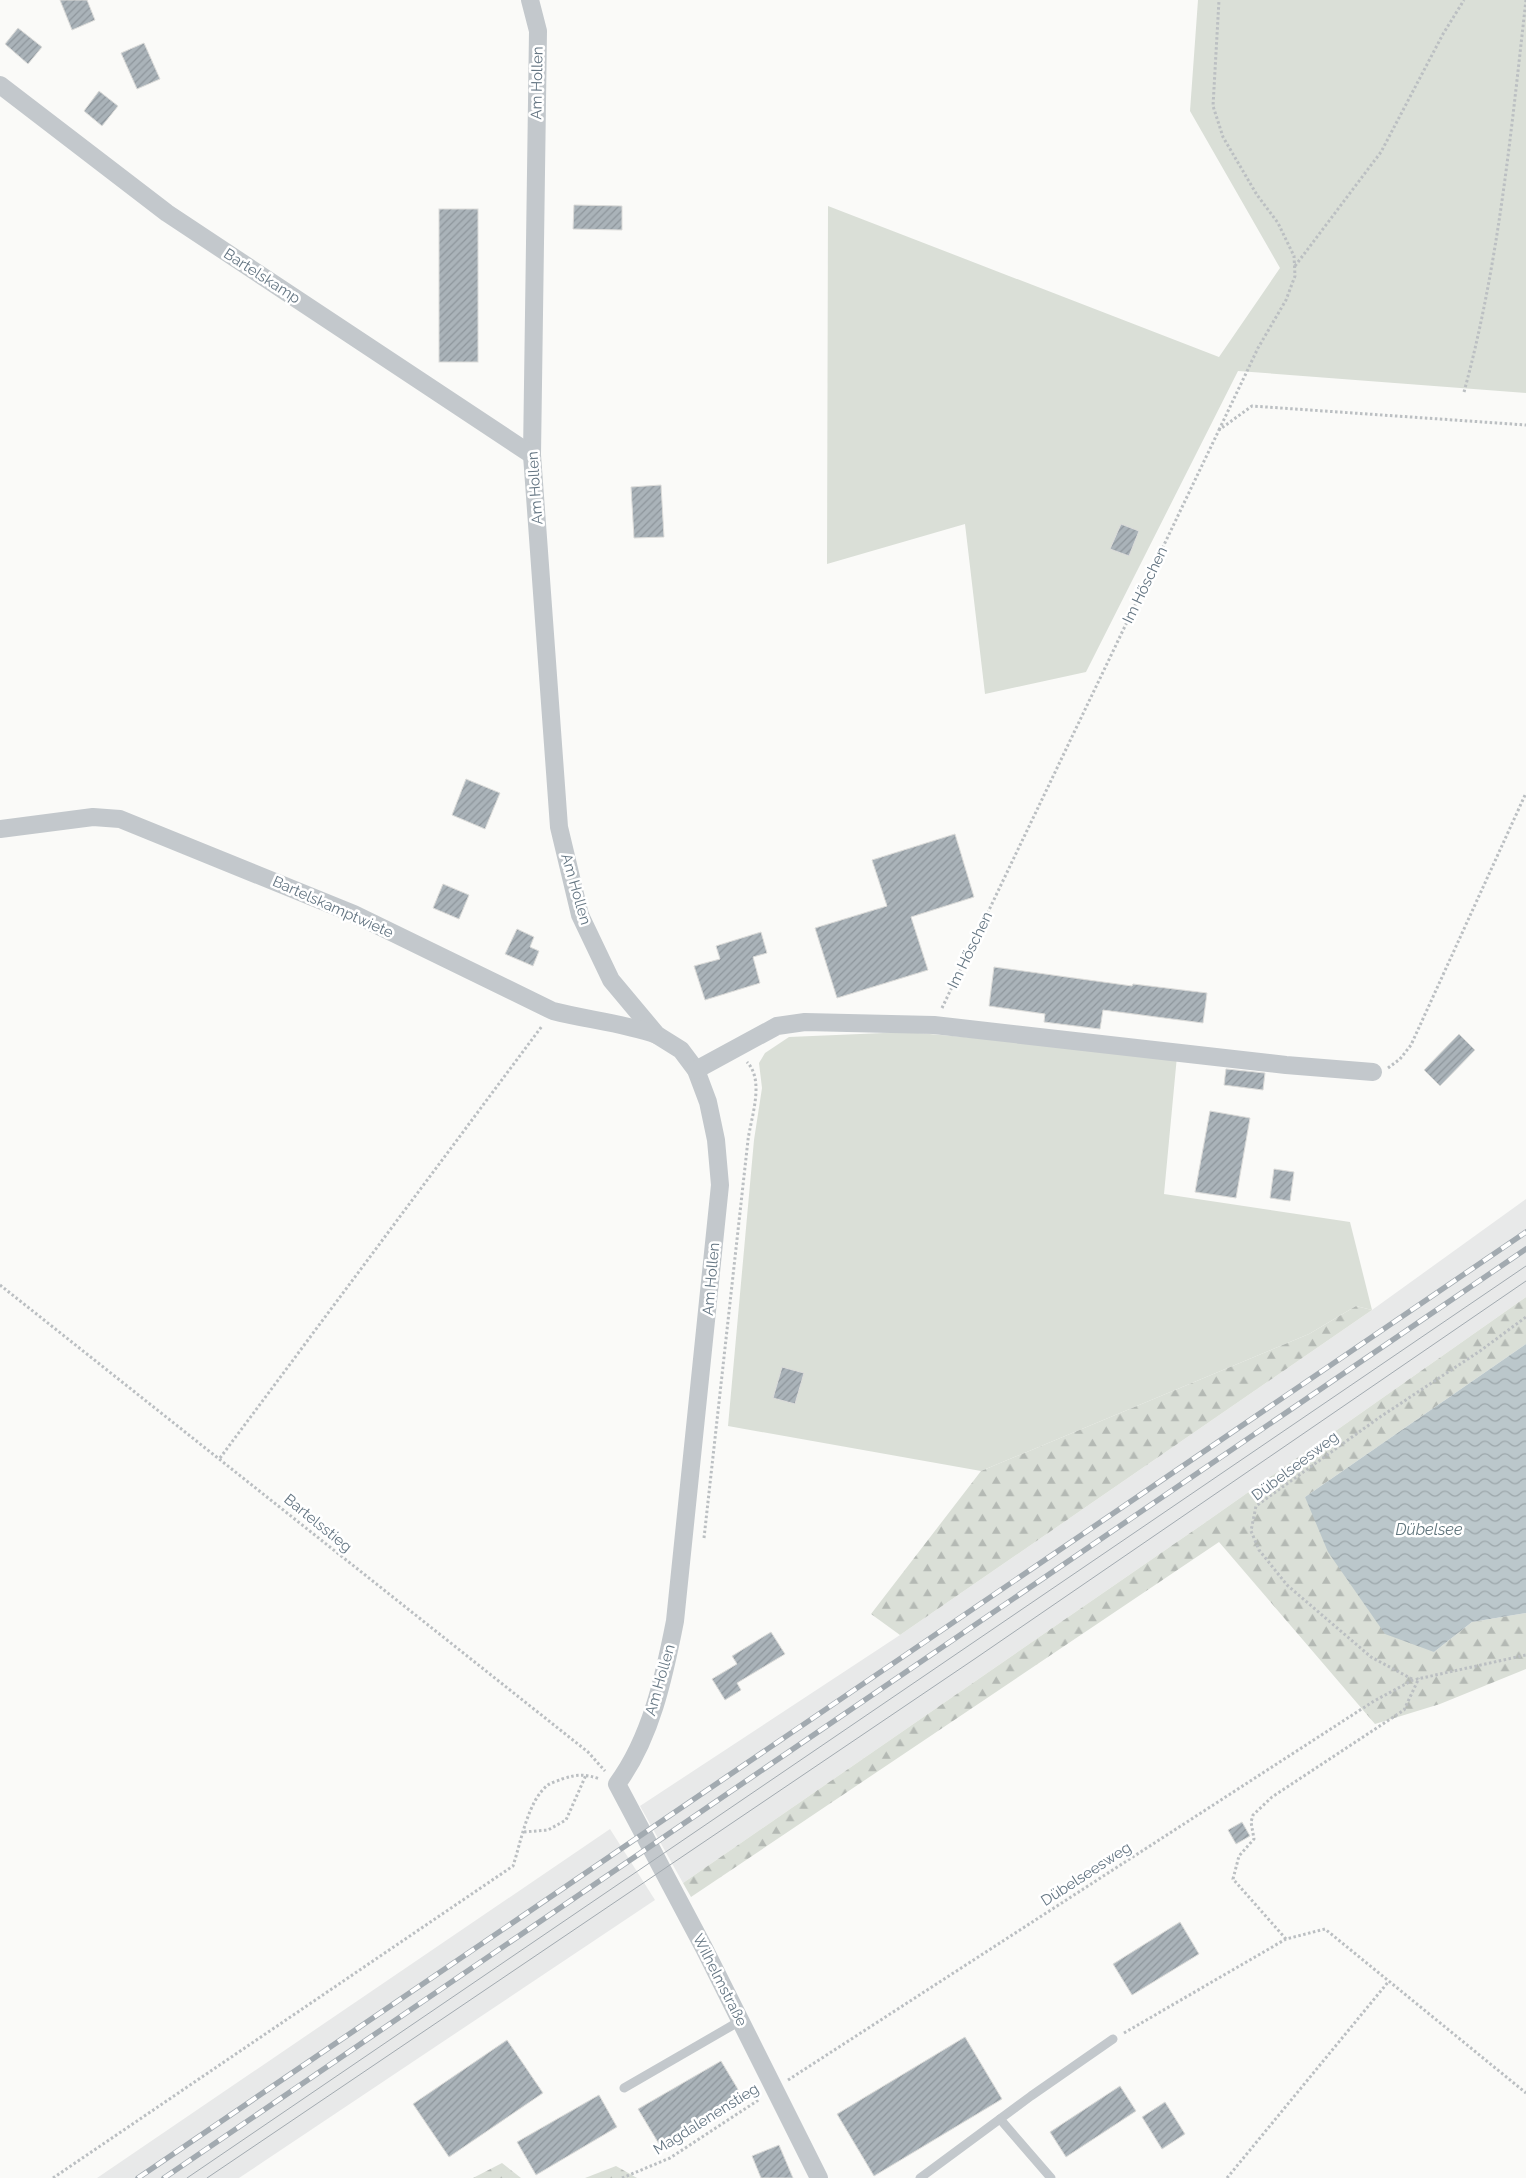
<svg xmlns="http://www.w3.org/2000/svg" width="1526" height="2178" font-family="Raleway,sans-serif">
<style>
.built{fill:#e8e9e9}
.grass{fill:#dadfd7}
.forest{fill:url(#forest-firs)}
.water{fill:url(#water-waves)}
.building{fill:url(#building-hatch);stroke:#dcdcda}
.lines{fill:none;stroke-linecap:round;stroke-linejoin:round}
.path{stroke:#bbbfc2;stroke-width:3;stroke-dasharray:2.5 2.5;stroke-linecap:butt}
.service{stroke:#c3c8cc;stroke-width:9}
.minor{stroke:#c3c8cc;stroke-width:18}
.tram{stroke:#a2aab0;stroke-width:1}
.rail-casing{stroke:#a2aab0;stroke-width:5.5}
.rail{stroke:#fff;stroke-width:4;stroke-dasharray:11;stroke-linecap:butt}
.labels{text-anchor:middle;stroke-width:5;stroke-linejoin:round;paint-order:stroke}
.street-label{font-size:15px;fill:#657683;stroke:#fff}
.water-label{font-size:16px;font-style:italic;fill:#60757c;stroke:#fff}
</style>
<defs>
<pattern id="forest-firs" width="22" height="20" patternUnits="userSpaceOnUse" patternTransform="scale(1.25)"><rect width="22" height="20" fill="#dadfd7"/><path d="M5 1l3.5 6h-7zM16 11l3.5 6h-7z" fill="#b4b9b4"/></pattern>
<pattern id="water-waves" width="16" height="10" patternUnits="userSpaceOnUse" patternTransform="scale(1.25)"><rect width="16" height="10" fill="#bbc7cb"/><path d="M0 5q4-4 8 0t8 0" fill="none" stroke="#9ca6aa"/></pattern>
<pattern id="building-hatch" width="6" height="6" patternUnits="userSpaceOnUse" patternTransform="scale(1.25)"><rect width="6" height="6" fill="#aab3b9"/><path d="M-1 1l2-2M0 6l6-6M5 7l2-2" fill="none" stroke="#8e969c"/></pattern>
</defs>
<rect width="100%" height="100%" fill="#fafaf8"/>
<g class="built">
<polygon points="1526,1199 1526,1297 1203,1524 683,1883 640,1806 900,1635 1372,1310"/>
<polygon points="610,1829 655,1900 239,2178 97,2178"/>
</g>
<g class="grass">
<polygon points="1198,0 1526,0 1526,393 1238,371 1086,672 985,694 965,524 827,564 828,206 1219,357 1280,268 1190,111"/>
<polygon points="907,1032 1177,1056 1164,1194 1350,1222 1372,1310 1356,1306 1309,1334 981,1471 728,1426 754,1140 762,1088 759,1063 765,1053 789,1037"/>
</g>
<g class="forest">
<polygon points="1526,1297 1526,1344 1305,1497 1434,1652 1472,1622 1526,1613 1526,1669 1440,1704 1375,1724 1219,1542 691,1897 683,1883 1203,1524"/>
<polygon points="1356,1306 1372,1310 900,1635 871,1614 981,1471 1309,1334"/>
<polygon points="502,2163 521,2178 473,2178"/>
<polygon points="616,2166 637,2178 585,2178"/>
</g>
<polygon class="water" points="1526,1344 1526,1613 1472,1622 1434,1652 1385,1634 1328,1552 1305,1497"/>
<g class="building">
<polygon points="60,0 87,0 95,20 72,30"/>
<polygon points="18,28 42,47 28,64 5,44"/>
<polygon points="144,43 160,79 137,89 121,53"/>
<polygon points="99,91 118,106 102,126 84,111"/>
<polygon points="574,205 622,206 622,230 573,229"/>
<rect x="439" y="209" width="39" height="153"/>
<polygon points="661,485 664,537 634,538 631,487"/>
<polygon points="1121,524 1139,531 1129,556 1110,549"/>
<polygon points="466,779 500,793 485,829 452,815"/>
<polygon points="955,834 974,897 911,917 928,970 837,998 815,928 887,906 872,860"/>
<polygon points="443,884 469,895 459,919 433,908"/>
<polygon points="517,929 534,937 530,947 539,951 533,966 505,954"/>
<polygon points="761,932 767,953 753,957 760,983 705,1000 694,966 720,959 716,946"/>
<polygon points="994,967 1132,986 1133,984 1207,993 1203,1023 1103,1010 1100,1029 1044,1022 1045,1014 989,1006"/>
<polygon points="1459,1034 1475,1050 1440,1086 1424,1070"/>
<polygon points="1226,1069 1265,1073 1263,1090 1224,1085"/>
<polygon points="1210,1111 1250,1118 1236,1198 1195,1192"/>
<polygon points="1274,1169 1294,1172 1290,1201 1270,1198"/>
<polygon points="782,1367 804,1373 795,1404 773,1398"/>
<polygon points="771,1632 785,1654 737,1683 741,1690 725,1700 712,1679 737,1664 732,1656"/>
<polygon points="1242,1822 1250,1836 1236,1844 1228,1830"/>
<polygon points="1180,1922 1199,1954 1132,1995 1113,1964"/>
<polygon points="965,2037 1002,2099 874,2176 837,2114"/>
<polygon points="507,2040 543,2093 449,2157 413,2104"/>
<polygon points="721,2061 742,2096 659,2144 638,2109"/>
<polygon points="1120,2086 1136,2111 1066,2157 1050,2132"/>
<polygon points="599,2095 617,2127 536,2175 517,2142"/>
<polygon points="1165,2102 1185,2134 1162,2149 1142,2117"/>
<polygon points="779,2145 793,2178 761,2178 752,2156"/>
</g>
<g class="lines">
<g class="path">
<polyline points="1295,266 1381,152 1443,34 1464,0"/>
<path d="M1464 392C1499 264 1511 131 1526 0"/>
<polyline points="1219,430 1258,348 1286,300 1295,276 1294,256 1278,223 1257,195 1223,137 1213,106 1219,0"/>
<polyline points="942,1008 1219,430 1252,406 1526,425"/>
<polyline points="1388,1068 1400,1059 1411,1045 1526,793"/>
<polyline points="0,1285 588,1752 605,1771"/>
<polyline points="220,1458 542,1026"/>
<path d="M704 1538 748 1140C751 1117 765 1081 747 1062"/>
<polyline points="1412,1679 1371,1657 1287,1585 1259,1550 1251,1531 1256,1506 1380,1417 1480,1351 1526,1317"/>
<polyline points="524,1832 548,1830 566,1820 586,1775"/>
<polyline points="1286,1939 1233,1879 1239,1856 1254,1839 1251,1822 1253,1815 1272,1797 1404,1710 1419,1678"/>
<polyline points="1124,2033 1286,1939 1325,1929 1526,2093"/>
<polyline points="788,2080 1374,1701 1413,1680 1526,1655"/>
<path d="M53 2178 513 1866C521 1842 528 1800 548 1785 552 1782 558 1781 562 1779 577 1774 585 1774 600 1779"/>
<polyline points="622,2178 670,2158 760,2099"/>
<polyline points="1227,2178 1389,1981"/>
</g>
<g class="service">
<polyline points="624,2088 740,2021"/>
<polyline points="1000,2119 1051,2178"/>
<polyline points="920,2178 1031,2096 1113,2039"/>
</g>
<g class="minor">
<path d="M530 0 538 31 532 455 559 827 580 915 611 980 657 1035 681 1050 696 1070 708 1102 716 1140 720 1185 675 1621C664 1677 651 1738 617 1784L704 1948 819 2178"/>
<polyline points="0,85 167,213 532,455"/>
<path d="M0 829 93 817 120 819 354 914 553 1011C588 1020 623 1023 657 1035"/>
<polyline points="696,1070 777,1026 805,1022 934,1025 1286,1065 1373,1072"/>
</g>
<g class="tram">
<polyline points="187,2178 1526,1266"/>
<polyline points="207,2178 976,1658 1526,1281"/>
</g>
<defs>
<g id="rail">
<polyline points="138,2178 1526,1232"/>
<polyline points="164,2178 1526,1249"/>
</g>
</defs>
<use href="#rail" class="rail-casing"/>
<use href="#rail" class="rail"/>
</g>
<g class="labels">
<g class="street-label">
<text transform="translate(537 83) rotate(-89)" y="5">Am Hollen</text>
<text transform="translate(262 276) rotate(33)" y="5">Bartelskamp</text>
<text transform="translate(535 488) rotate(-94)" y="5">Am Hollen</text>
<text transform="translate(1145 585) rotate(-64)" y="5">Im Höschen</text>
<text transform="translate(576 889) rotate(74)" y="5">Am Hollen</text>
<text transform="translate(333 907) rotate(24)" y="5">Bartelskamptwiete</text>
<text transform="translate(970 950) rotate(-64)" y="5">Im Höschen</text>
<text transform="translate(711 1279) rotate(-85)" y="5">Am Hollen</text>
<text transform="translate(1295 1466) rotate(-37)" y="5">Dübelseesweg</text>
<text transform="translate(318 1523) rotate(39)" y="5">Bartelsstieg</text>
<text transform="translate(660 1680) rotate(-74)" y="5">Am Hollen</text>
<text transform="translate(1086 1874) rotate(-33)" y="5">Dübelseesweg</text>
<text transform="translate(720 1980) rotate(63)" y="5">Wilhelmstraße</text>
<text transform="translate(706 2119) rotate(-32)" y="5">Magdalenenstieg</text>
</g>
<g class="water-label">
<text x="1429" y="1535">Dübelsee</text>
</g>
</g>
</svg>
